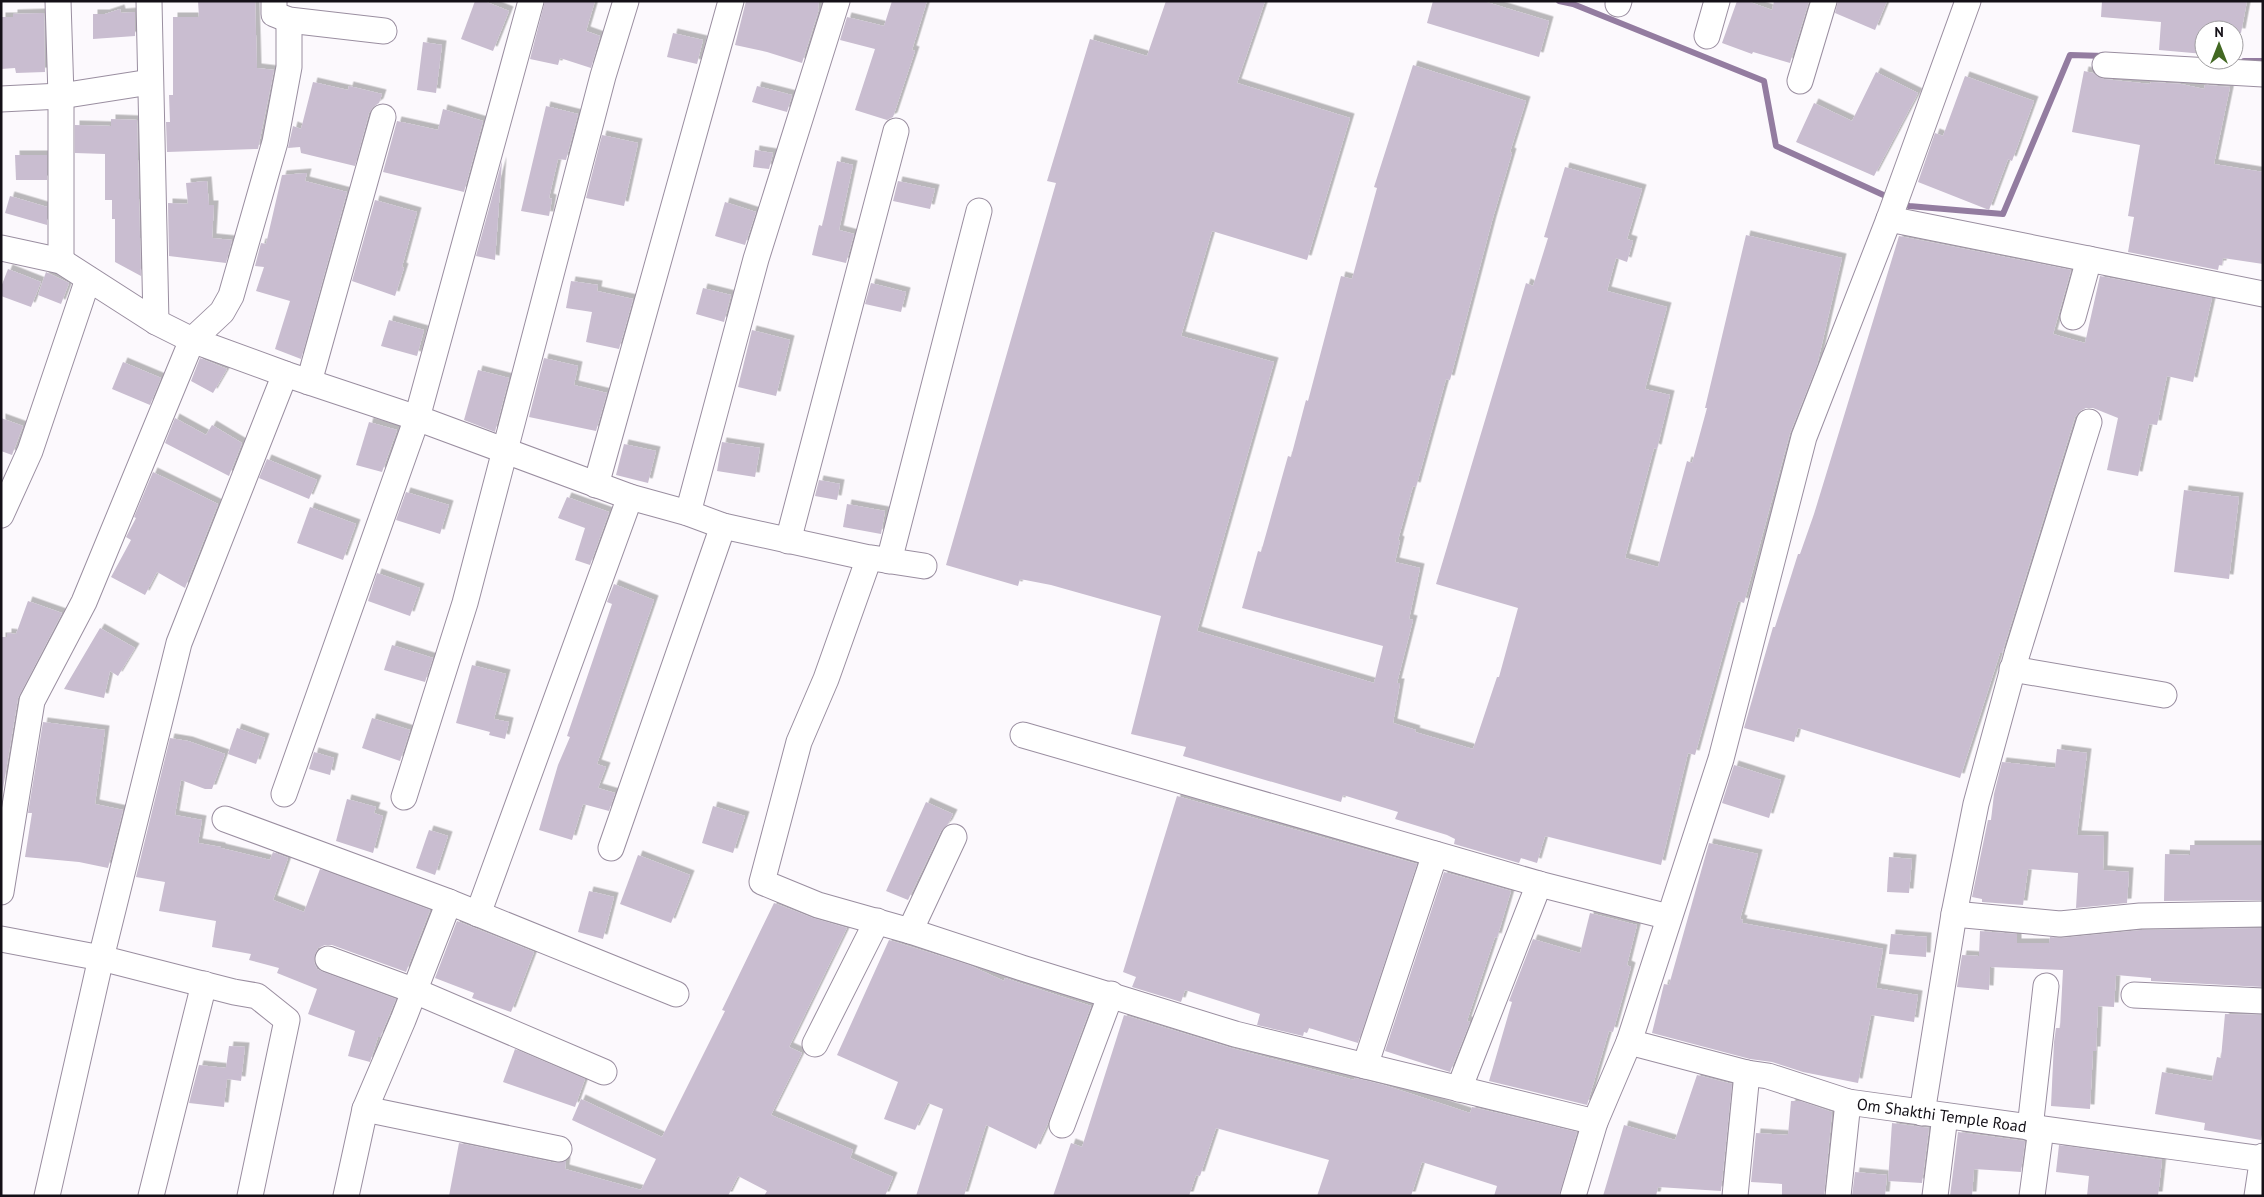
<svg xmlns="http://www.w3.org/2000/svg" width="2264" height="1197" font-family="'PT Sans',sans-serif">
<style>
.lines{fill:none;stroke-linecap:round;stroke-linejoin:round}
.stream{stroke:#937ca0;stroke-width:6}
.building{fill:#c9bdd0;filter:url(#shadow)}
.minor-casing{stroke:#9a8ea0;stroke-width:27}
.minor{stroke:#fff;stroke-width:25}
.labels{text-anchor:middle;stroke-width:5;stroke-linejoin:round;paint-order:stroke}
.street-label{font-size:16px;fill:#141017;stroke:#fff}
</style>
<defs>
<filter id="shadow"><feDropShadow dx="4.5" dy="-4.5" stdDeviation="0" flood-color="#0004"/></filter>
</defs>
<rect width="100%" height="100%" fill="#fcf9fd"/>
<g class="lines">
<g class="stream">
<polyline points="1559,1 1573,4 1764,81 1776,146 1890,198"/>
<polyline points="2244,61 2263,61"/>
<polyline points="1899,202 1909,206 2003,214 2070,55 2105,56"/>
</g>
</g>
<g class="building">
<polygon points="198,1 255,1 257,68 274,70 258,149 167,152 166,122 170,122 169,95 173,95 173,17 199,17"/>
<polygon points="475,1 484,1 509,11 493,51 461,39"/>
<polygon points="545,1 595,1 586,31 600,36 591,68 560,58 558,65 530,59"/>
<polygon points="746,1 819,1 818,9 819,9 802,63 767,52 735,45"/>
<polygon points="892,1 927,1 912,50 915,51 893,117 887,120 855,110 875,49 840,40 847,17 884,26"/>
<polygon points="1166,1 1265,1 1237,83 1350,118 1307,260 1212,231 1181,336 1274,362 1197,631 1374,683 1383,646 1242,608 1258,551 1261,552 1288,456 1291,457 1306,400 1308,401 1341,276 1352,279 1377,188 1374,187 1413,65 1526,101 1510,152 1512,153 1492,221 1450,380 1446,379 1416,487 1413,486 1398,540 1400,541 1395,562 1420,568 1409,619 1413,620 1397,683 1400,683 1393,723 1416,730 1415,732 1473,749 1497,677 1499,677 1518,608 1436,584 1526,283 1533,286 1548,238 1544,237 1565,167 1642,189 1627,239 1633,241 1627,262 1616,258 1607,291 1667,307 1645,389 1670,395 1657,449 1654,448 1625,558 1658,567 1687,461 1692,463 1707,408 1705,408 1746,235 1842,258 1817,365 1790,433 1744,603 1738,601 1695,755 1688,753 1661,865 1545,836 1537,863 1521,858 1519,863 1454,844 1455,839 1447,835 1395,819 1398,812 1343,795 1341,802 1183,756 1186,747 1131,734 1161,616 1051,585 1020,579 1018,586 946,565 1056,183 1047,181 1090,39 1147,56"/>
<polygon points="1433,1 1483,1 1549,21 1539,57 1427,23"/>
<polygon points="1737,1 1747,1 1772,10 1774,1 1809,1 1790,63 1753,52 1752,54 1722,43"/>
<polygon points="1838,1 1887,1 1875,30 1835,13"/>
<polygon points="2102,1 2247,1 2241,33 2234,32 2234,30 2204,30 2204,54 2159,50 2161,22 2101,17"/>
<polygon points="120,9 121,13 135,12 135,36 93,39 93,14 105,14"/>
<polygon points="44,13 45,72 16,73 15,68 1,69 1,17 13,17 13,14"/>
<polygon points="673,33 703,40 697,64 667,57"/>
<polygon points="423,42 442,45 436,93 417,90"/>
<polygon points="2084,71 2093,73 2098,77 2104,79 2150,84 2151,82 2181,84 2204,89 2205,85 2230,87 2214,164 2263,172 2263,264 2223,258 2222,265 2219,265 2218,270 2128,252 2134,217 2128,216 2140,145 2072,132"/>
<polygon points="1876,72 1918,93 1874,176 1796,142 1814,103 1852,121"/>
<polygon points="1965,76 2034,101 2012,161 2008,159 1989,210 1918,182 1935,133 1943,136"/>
<polygon points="313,82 348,90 349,86 382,94 379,103 373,107 369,113 355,166 301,153 300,147 288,148 293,126 301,129"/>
<polygon points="757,86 792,95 787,112 752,102"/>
<polygon points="546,106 578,114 566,160 558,159 549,198 552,199 549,216 521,211"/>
<polygon points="443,109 483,121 464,192 383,172 397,121 438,130"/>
<polygon points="111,119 137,120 141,276 115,262 115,219 112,219 112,200 105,200 105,154 75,153 75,125 111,126"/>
<polygon points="602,135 638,143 624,206 586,198"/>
<polygon points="755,150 773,153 769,169 753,167"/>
<polygon points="15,155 47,155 47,180 16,180"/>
<polygon points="502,161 495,260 476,256"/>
<polygon points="837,161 853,165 839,230 854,234 846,263 812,255 819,225 822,226"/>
<polygon points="307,173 305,181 347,192 301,359 275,349 290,301 256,291 264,267 255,266 261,243 266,244 282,175"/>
<polygon points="207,181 209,205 214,205 212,238 232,240 226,263 169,256 168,203 188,204 186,183"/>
<polygon points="898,181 935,189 930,209 893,201"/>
<polygon points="10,196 47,207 47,225 5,213"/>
<polygon points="375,200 417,212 402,267 404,268 395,296 352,281"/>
<polygon points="725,202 756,212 745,245 715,236"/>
<polygon points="1899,236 2071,270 2053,334 2085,343 2100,276 2212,298 2193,382 2167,376 2157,425 2149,424 2138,476 2107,470 2118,418 2093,408 2086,408 2080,411 2075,417 2002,653 2000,653 1960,778 1798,728 1794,742 1744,728 1773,627 1775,627 1798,554 1800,554 1814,514"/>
<polygon points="8,269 41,282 31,307 1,296 1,287"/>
<polygon points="46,272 69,283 61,304 38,295"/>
<polygon points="571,281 598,285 597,291 633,299 619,349 586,342 592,312 566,308"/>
<polygon points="871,283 906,292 901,312 865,304"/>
<polygon points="703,288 731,295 724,322 696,314"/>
<polygon points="389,320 424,330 417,356 381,346"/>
<polygon points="752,330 790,340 776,396 738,387"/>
<polygon points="200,358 227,369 213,393 191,381"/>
<polygon points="544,358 578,366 574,385 607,393 596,431 529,417"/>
<polygon points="123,362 161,378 150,405 112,389"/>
<polygon points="478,370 509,378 495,432 464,420"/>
<polygon points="1,418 23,426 12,455 1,451"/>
<polygon points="175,418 206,435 212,425 242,443 229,476 165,443"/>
<polygon points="369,422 397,430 382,472 356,465"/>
<polygon points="722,442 760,448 755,477 717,471"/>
<polygon points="624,444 656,451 648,483 616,475"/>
<polygon points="267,459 317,480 309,499 259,478"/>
<polygon points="153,472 218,504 185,588 157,572 145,595 111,577 131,540 126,537 136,518 134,517"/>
<polygon points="819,480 840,484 837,500 815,496"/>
<polygon points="2184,490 2239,497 2229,579 2174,572"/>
<polygon points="406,492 449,505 440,534 396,520"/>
<polygon points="567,497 609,512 590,565 575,560 585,528 558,518"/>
<polygon points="847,504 885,511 881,534 843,527"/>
<polygon points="310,507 356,524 343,560 297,543"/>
<polygon points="377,573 420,588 410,616 368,601"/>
<polygon points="614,584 654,600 597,764 606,767 598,788 615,793 609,811 583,804 572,840 539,830 558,765 570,737 567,736 612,604 607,602"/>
<polygon points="28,601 62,613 18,698 1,801 1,637 7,637 7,633 16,634"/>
<polygon points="100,628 135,648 118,676 110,671 104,698 64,689"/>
<polygon points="392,645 433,658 425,682 384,670"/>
<polygon points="472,665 506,674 494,719 509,722 505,739 489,735 490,732 456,723"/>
<polygon points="372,718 410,730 400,761 362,748"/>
<polygon points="43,722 105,730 95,804 123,810 108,868 79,862 25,857 32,813 28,813"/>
<polygon points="237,728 265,738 256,764 228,754"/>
<polygon points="170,738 188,741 225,754 212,789 205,789 181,780 175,815 202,820 198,843 221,847 221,848 270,860 273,852 288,858 273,900 304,912 320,869 430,910 406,972 332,945 325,945 318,948 315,954 314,962 317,969 323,972 396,999 380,1037 378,1037 370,1062 348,1056 355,1031 308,1014 317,989 277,973 279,968 249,960 251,954 212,947 216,921 159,911 165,882 136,877"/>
<polygon points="2057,749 2087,753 2077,835 2104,836 2103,870 2129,872 2127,903 2076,908 2078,873 2028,869 2023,905 1982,902 1982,899 1972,897 1988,820 1991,820 1994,794 2002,762 2055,768"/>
<polygon points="314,752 334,758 330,775 309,769"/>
<polygon points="1734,765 1781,780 1769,818 1722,803"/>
<polygon points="1177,796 1417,864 1358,1043 1309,1028 1307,1033 1304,1032 1303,1036 1257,1025 1260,1014 1185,990 1181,1002 1132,987 1136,977 1123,972"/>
<polygon points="347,799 376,807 374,813 383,816 373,853 336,841"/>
<polygon points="926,802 953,814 948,824 941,831 908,900 886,891"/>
<polygon points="713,806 745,816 733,853 702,843"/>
<polygon points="429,830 448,836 435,875 416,868"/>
<polygon points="1709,843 1758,854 1740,919 1743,920 1742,923 1883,949 1876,988 1918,995 1914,1022 1871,1015 1858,1083 1803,1072 1772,1062 1750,1059 1652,1033 1664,984 1669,985"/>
<polygon points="2190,845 2263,845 2263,900 2164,901 2165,854 2190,855"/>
<polygon points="638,855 690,875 671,923 620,904"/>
<polygon points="1889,857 1912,859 1909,893 1887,892"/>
<polygon points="1444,872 1511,891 1497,938 1495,937 1467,1021 1470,1022 1450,1072 1385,1051"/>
<polygon points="589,891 614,897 603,939 578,932"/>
<polygon points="774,903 813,918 847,928 789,1047 802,1053 771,1115 853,1150 850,1158 893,1177 885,1196 764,1196 767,1191 738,1176 728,1196 449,1196 459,1143 556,1163 566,1161 565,1169 641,1190 656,1159 572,1120 581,1099 662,1137 725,1011 722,1010"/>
<polygon points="1590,913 1637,925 1627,965 1631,967 1613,1032 1609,1031 1587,1105 1489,1081 1512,1002 1509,1001 1533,939 1580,953"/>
<polygon points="457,921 534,952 511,1012 472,998 474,993 435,978"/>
<polygon points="2263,928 2263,987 2151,981 2151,978 2116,975 2114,1007 2098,1006 2096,1051 2093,1051 2090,1109 2051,1106 2054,1042 2056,1028 2060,1028 2063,970 1990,967 1989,990 1957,987 1962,955 1979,956 1980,931 2017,934 2017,943 2049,943 2050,937 2061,938 2141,930"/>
<polygon points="1891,934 1927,937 1926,957 1889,954"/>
<polygon points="889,940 969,965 1004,981 1005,978 1091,1006 1048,1123 1036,1149 986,1125 964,1196 916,1196 943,1109 928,1103 915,1130 884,1119 898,1082 837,1055"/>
<polygon points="2225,1014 2263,1015 2263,1129 2261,1140 2204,1130 2205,1123 2155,1114 2162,1072 2212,1081 2217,1057 2221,1058"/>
<polygon points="1124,1015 1231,1048 1354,1080 1355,1078 1384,1085 1470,1113 1472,1107 1577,1132 1559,1196 1494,1196 1497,1186 1422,1162 1411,1196 1317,1196 1329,1160 1216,1128 1200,1176 1196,1175 1189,1196 1053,1196 1071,1143 1082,1147"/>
<polygon points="229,1046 245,1047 241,1081 227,1079 224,1107 189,1103 199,1065 226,1068"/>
<polygon points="515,1049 585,1079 575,1107 503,1082"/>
<polygon points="1697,1075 1732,1084 1721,1191 1658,1187 1656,1196 1603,1196 1624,1125 1675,1140"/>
<polygon points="1791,1101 1800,1101 1832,1112 1824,1196 1782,1196 1782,1184 1751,1182 1756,1133 1788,1135"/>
<polygon points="1892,1123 1929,1128 1922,1183 1888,1181"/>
<polygon points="1958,1132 2025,1141 2021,1172 1974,1169 1972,1196 1950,1196"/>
<polygon points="2059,1145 2162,1160 2158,1196 2087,1196 2089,1176 2056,1172"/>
<polygon points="1855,1172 1887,1175 1885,1196 1852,1196"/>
</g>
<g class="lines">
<defs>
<g id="minor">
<polyline points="58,1 61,96 61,261"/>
<polyline points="149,1 156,322"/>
<polyline points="274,1 274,14 289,20 384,31"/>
<polyline points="1618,4 1619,1"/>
<polyline points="1707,36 1717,1"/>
<polyline points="2105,65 2263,74"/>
<polyline points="1800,81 1824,1"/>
<polyline points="1,99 61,96 150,82"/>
<polyline points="1889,219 2263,294"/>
<polyline points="1,248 61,261 156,322 192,340 285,374 179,643 101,958 47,1196"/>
<polyline points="2073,317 2089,259"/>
<polyline points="285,374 417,418 630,497 688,513 723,526 869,558 826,679 799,742 762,882 818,905 910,931 1022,968 1235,1034 1595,1122"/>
<polyline points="309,382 383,117"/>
<polyline points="596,485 731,1"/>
<polyline points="688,513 756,259 837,1"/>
<polyline points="1,515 30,451 88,279"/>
<polyline points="788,541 896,131"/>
<polyline points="872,558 924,566"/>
<polyline points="889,561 979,211"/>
<polyline points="2012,669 2164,695"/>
<polyline points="1023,735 1539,884 1669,917"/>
<polyline points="284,794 417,418 531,1"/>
<polyline points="404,797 465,603 603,76 626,1"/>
<polyline points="225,819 449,902 676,994"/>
<polyline points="611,848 723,526"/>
<polyline points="1,892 32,701 84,602 192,340 222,312 231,296 275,142 289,67 289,20"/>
<polyline points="478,914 630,497"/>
<polyline points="1954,914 2060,924 2140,916 2263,914"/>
<polyline points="910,931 954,837"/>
<polyline points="1,939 101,958 234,992 257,996 287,1020 250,1196"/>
<polyline points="328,959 415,991 604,1072"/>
<polyline points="2134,995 2263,1001"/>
<path id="s1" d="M1629 1042 1747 1073 1768 1076 1848 1102 2263 1159"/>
<polyline points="815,1044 877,921"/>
<polyline points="1365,1066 1435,854"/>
<polyline points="1459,1089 1539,884"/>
<polyline points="365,1109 559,1149"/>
<polyline points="1922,1113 1954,914 1976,804 2017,654 2089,422"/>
<polyline points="1062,1125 1111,994"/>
<polyline points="2030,1128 2046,986"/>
<polyline points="151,1196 204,984"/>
<polyline points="346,1196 365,1109 403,1020 449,902"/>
<polyline points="1573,1196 1595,1122 1629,1042 1721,759 1804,437 1889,219 1968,1"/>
<polyline points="1735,1196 1747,1073"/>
<polyline points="1838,1196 1848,1102"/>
<polyline points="1935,1196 1945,1116"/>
<polyline points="2032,1196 2041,1129"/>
<polyline points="2257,1196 2263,1156"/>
</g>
</defs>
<use href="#minor" class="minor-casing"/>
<use href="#minor" class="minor"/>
</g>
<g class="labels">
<g class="street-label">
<text dy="6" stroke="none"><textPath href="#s1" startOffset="322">Om Shakthi Temple Road</textPath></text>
</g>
</g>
<rect width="2264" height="1197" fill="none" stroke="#141017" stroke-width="5"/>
<g transform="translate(2219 45)"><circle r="24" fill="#ffffff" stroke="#a19fa2"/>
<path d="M0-4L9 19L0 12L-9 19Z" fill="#426822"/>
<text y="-8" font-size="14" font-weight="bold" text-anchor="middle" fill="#141017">N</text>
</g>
</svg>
